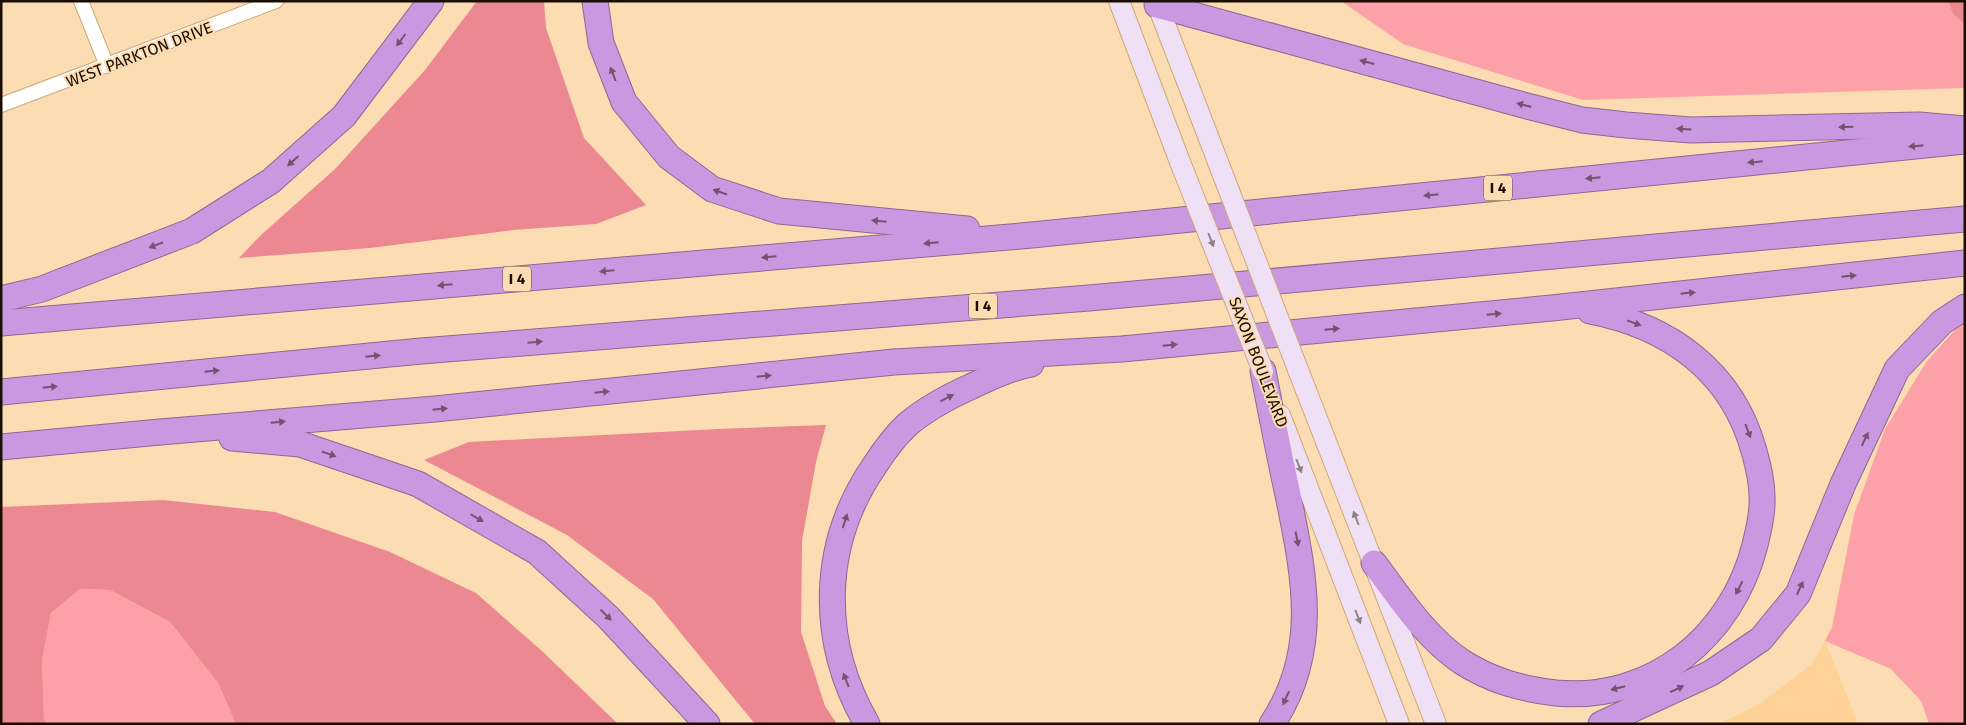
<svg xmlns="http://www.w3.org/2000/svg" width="1966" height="725" font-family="'Fira Sans',sans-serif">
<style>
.built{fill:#fed297}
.green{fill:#fca1a8}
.forest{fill:#eb8891}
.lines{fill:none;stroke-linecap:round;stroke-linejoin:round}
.minor-casing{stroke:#cda875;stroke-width:16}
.secondary-casing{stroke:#cda875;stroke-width:22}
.motorway-casing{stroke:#8d6892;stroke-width:27}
.minor{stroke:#fff;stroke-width:14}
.secondary{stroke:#efe0f6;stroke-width:20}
.motorway{stroke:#ca98e1;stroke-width:25}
.secondary-bridge-casing{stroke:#cda875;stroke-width:22;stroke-linecap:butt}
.secondary-bridge{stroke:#efe0f6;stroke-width:20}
.oneway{fill:#725370}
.oneway2{fill:#908287}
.labels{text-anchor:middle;stroke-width:4;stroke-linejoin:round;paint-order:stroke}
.shield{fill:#fbdcb3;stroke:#5e4c36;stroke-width:1}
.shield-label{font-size:15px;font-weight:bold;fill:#1b0e00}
.street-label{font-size:16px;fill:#1b0e00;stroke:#fbdcb3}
</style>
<rect width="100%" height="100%" fill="#fbdcb3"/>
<polygon class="built" points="1825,641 1858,724 1719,724 1761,703 1812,664"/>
<g class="green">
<polygon points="1341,1 1948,1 1953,14 1965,24 1965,88 1583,100 1403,44"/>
<polygon points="1965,319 1965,724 1929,724 1921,701 1891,669 1825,641 1832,627 1854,515 1885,429 1927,361"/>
<polygon points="80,589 110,590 170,622 218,683 236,724 46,724 44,719 42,661 51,613"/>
</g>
<g class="forest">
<polygon points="477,1 544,1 546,28 584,138 646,205 596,224 513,230 370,248 239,258 261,235 335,169 425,70"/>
<polygon points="1948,1 1965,1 1965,24 1953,14"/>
<polygon points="826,425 816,462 802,541 801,632 825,706 837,724 755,724 653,599 567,535 424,460 469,442 718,429"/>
<polygon points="163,500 275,512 390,552 476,593 543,652 618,724 236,724 218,683 170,622 110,590 80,589 51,613 42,661 44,719 46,724 1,724 1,507"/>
</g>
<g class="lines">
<defs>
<g id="minor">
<polyline points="81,1 107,66"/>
<polyline points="1,105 276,1"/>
</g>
<g id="secondary">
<polyline points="1119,1 1180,162"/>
<polyline points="1156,1 1223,175"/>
<polyline points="1297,367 1436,724"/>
<polyline points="1280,415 1399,724"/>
</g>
<g id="motorway">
<polyline points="595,1 601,43 624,102 669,157 712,189 779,211 967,229"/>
<polyline points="1157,5 1527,106 1582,120 1626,125 1691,130 1919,125 1965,129"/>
<polyline points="1,299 42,289 192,231 271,181 344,116 431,1"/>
<polyline points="1,323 1032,235 1965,141"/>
<path d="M1263 371C1271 412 1279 454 1288 495 1304 575 1321 650 1272 724"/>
<polyline points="1,392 421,351 1089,298 1965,219"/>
<polyline points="232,438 300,444 418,484 537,552 608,617 707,724"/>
<polyline points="1,447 160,432 435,409 894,362 1122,349 1552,308 1965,263"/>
<path d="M1374 563C1400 598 1426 638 1462 662 1492 681 1522 689 1556 693 1653 702 1732 636 1755 545 1758 532 1762 517 1762 504 1763 486 1759 468 1754 451 1732 371 1669 326 1590 311"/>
<path d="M867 724C819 641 820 544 875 465 884 451 896 435 908 424 927 408 948 397 970 387 989 378 1010 368 1031 364"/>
<polyline points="1601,724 1711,673 1761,639 1798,594 1843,484 1897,369 1942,322 1965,307"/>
</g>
</defs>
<use href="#minor" class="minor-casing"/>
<use href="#secondary" class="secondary-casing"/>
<use href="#motorway" class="motorway-casing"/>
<use href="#minor" class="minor"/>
<use href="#secondary" class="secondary"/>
<use href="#motorway" class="motorway"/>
<defs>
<g id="secondary-bridge">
<polyline points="1180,162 1263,371"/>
<polyline points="1223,175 1297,367"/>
</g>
</defs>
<use href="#secondary-bridge" class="secondary-bridge-casing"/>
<use href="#secondary-bridge" class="secondary-bridge"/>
</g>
<defs><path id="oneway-solid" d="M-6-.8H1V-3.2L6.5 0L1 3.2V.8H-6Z" transform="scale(1.25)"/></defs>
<g class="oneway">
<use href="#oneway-solid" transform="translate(401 40) rotate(127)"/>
<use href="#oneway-solid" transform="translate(1367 62) rotate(-165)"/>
<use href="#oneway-solid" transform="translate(613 74) rotate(-111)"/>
<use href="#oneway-solid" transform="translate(1524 105) rotate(-165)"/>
<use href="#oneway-solid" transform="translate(1846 127) rotate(179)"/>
<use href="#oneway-solid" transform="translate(1684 129) rotate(-176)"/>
<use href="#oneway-solid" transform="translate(1916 146) rotate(174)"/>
<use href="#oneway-solid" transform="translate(293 161) rotate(138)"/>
<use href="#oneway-solid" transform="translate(1755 162) rotate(174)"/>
<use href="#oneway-solid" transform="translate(1593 178) rotate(174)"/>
<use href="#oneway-solid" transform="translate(720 192) rotate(-161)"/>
<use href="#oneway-solid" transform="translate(1431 195) rotate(174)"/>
<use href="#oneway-solid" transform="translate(879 221) rotate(-175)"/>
<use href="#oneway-solid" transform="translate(931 243) rotate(175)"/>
<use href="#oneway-solid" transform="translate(156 245) rotate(159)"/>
<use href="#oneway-solid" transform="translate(769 257) rotate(175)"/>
<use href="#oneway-solid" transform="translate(607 271) rotate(175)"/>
<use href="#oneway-solid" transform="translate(1849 276) rotate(-6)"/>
<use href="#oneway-solid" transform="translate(445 285) rotate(175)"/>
<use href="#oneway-solid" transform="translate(1688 293) rotate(-6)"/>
<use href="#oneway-solid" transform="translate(1494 314) rotate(-5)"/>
<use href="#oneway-solid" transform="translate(1634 323) rotate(20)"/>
<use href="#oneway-solid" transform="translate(1332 329) rotate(-5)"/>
<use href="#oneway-solid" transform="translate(535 342) rotate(-5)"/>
<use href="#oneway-solid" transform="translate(1170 345) rotate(-5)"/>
<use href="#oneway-solid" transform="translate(373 356) rotate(-6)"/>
<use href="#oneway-solid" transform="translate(212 371) rotate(-6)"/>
<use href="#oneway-solid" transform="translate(764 376) rotate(-6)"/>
<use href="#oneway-solid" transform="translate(50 387) rotate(-6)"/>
<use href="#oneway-solid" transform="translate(602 392) rotate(-6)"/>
<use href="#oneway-solid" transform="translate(947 398) rotate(-27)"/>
<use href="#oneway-solid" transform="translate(440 409) rotate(-6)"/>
<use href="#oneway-solid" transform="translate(278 422) rotate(-5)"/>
<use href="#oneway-solid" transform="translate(1748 431) rotate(69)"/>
<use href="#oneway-solid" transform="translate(1865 439) rotate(-65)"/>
<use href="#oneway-solid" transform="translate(329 454) rotate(19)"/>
<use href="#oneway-solid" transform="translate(477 518) rotate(30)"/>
<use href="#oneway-solid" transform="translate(845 521) rotate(-72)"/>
<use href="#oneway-solid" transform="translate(1297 539) rotate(79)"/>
<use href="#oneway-solid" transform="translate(1739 588) rotate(117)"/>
<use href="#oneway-solid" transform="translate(1800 588) rotate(-65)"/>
<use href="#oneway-solid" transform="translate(606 615) rotate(44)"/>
<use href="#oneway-solid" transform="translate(846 680) rotate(-111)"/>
<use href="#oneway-solid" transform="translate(1618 688) rotate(166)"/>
<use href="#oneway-solid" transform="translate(1677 689) rotate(-25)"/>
<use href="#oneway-solid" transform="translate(1286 698) rotate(114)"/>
</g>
<g class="oneway2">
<use href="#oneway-solid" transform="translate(1211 240) rotate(69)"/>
<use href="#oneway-solid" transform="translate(1299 466) rotate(69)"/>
<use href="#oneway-solid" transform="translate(1356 518) rotate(-111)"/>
<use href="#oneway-solid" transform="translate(1358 617) rotate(69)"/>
</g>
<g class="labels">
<g class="shield">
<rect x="1484" y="175.5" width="28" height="25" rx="4"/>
<rect x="503" y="266.5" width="28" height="25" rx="4"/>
<rect x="969" y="293.5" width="28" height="25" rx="4"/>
</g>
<g class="shield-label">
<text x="1498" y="193">I 4</text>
<text x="517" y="284">I 4</text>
<text x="983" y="311">I 4</text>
</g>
<g class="street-label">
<text transform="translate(139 54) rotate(-21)" y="6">WEST PARKTON DRIVE</text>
<text transform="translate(1259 362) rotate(69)" y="6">SAXON BOULEVARD</text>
</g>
</g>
<rect width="1966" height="725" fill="none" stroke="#1b0e00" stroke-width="5"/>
</svg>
